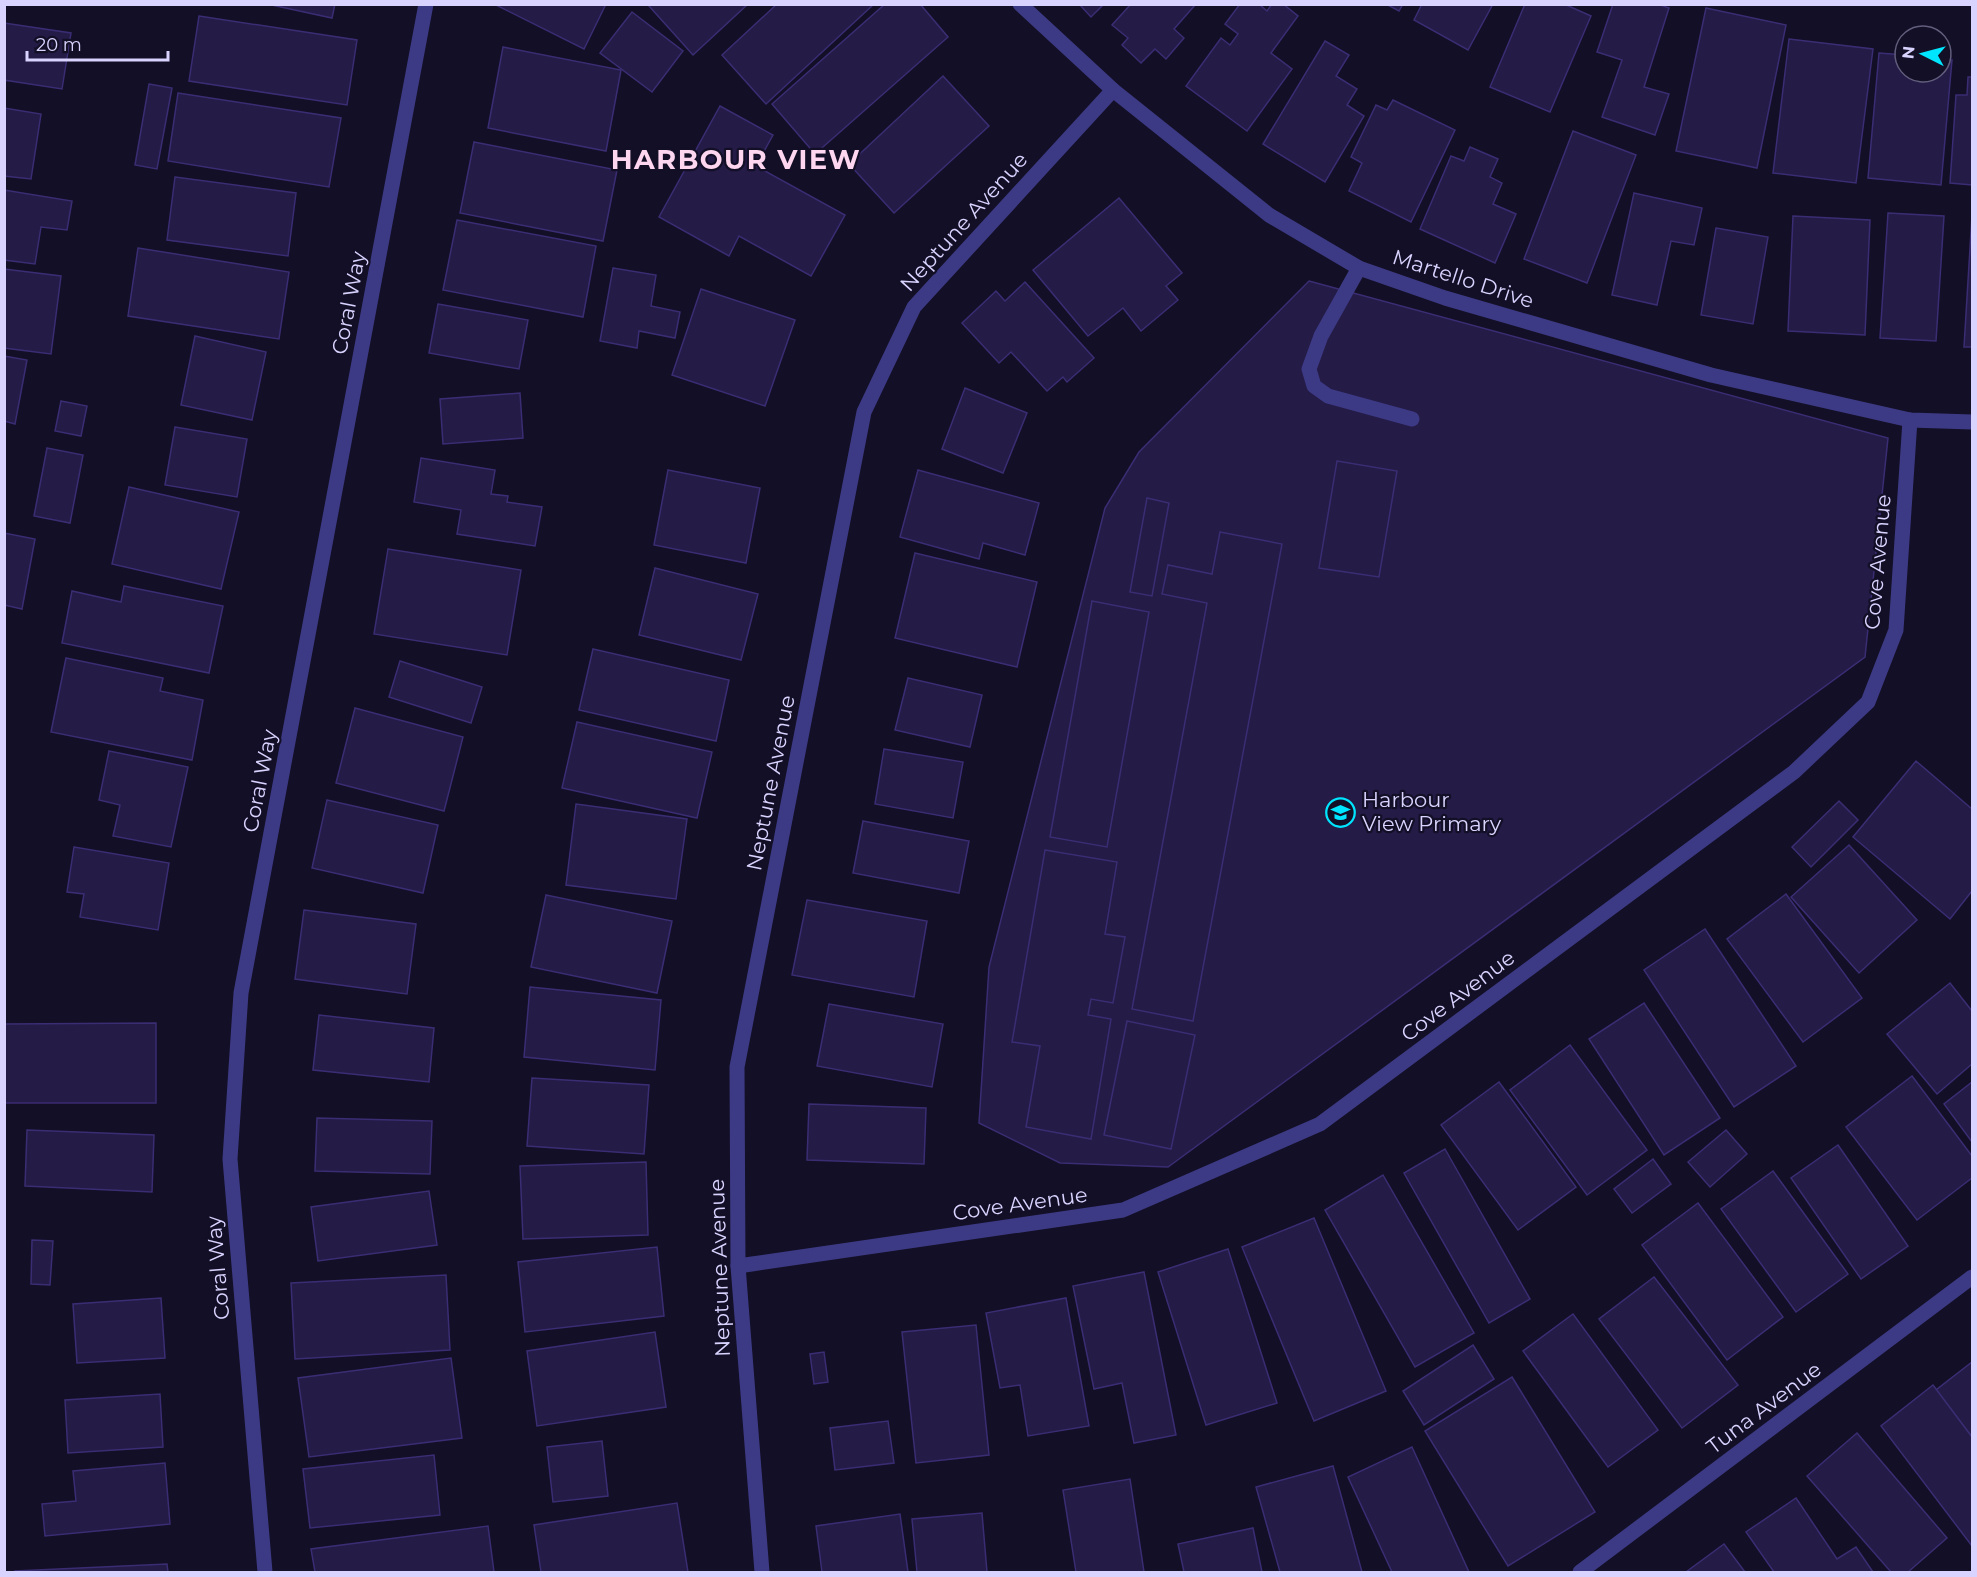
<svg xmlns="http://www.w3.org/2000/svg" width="1977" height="1577" font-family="Montserrat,sans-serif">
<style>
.building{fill:#241b47;stroke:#3b2d73;stroke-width:1.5}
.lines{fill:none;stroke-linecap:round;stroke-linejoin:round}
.lane{stroke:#3d3a85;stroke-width:15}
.street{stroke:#3d3a85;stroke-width:15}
.labels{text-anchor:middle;stroke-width:4.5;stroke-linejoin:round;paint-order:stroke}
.street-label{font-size:21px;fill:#d9d4ff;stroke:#130f26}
.poi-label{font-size:21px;fill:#d9d4ff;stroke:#130f26;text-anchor:start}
.district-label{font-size:27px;font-weight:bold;letter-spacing:1.5px;fill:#ffd6f0;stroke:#130f26}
</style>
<rect width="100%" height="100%" fill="#130f26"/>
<g class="building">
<polygon points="267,4 335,4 332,18"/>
<polygon points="494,4 606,4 584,49"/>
<polygon points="651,4 748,4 693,55 649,6"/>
<polygon points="777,4 874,4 766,104 722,55"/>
<polygon points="885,4 920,4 948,37 815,154 772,104"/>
<polygon points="1079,4 1104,4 1091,17"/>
<polygon points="1131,4 1196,4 1174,29 1184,38 1166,59 1155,49 1141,63 1122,45 1128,38 1112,25"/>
<polygon points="1240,4 1259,4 1267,11 1272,4 1283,4 1298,16 1271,53 1292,69 1247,131 1186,86 1221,38 1230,45 1238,34 1225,24"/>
<polygon points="1386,4 1403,4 1399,11"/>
<polygon points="1422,4 1493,4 1468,50 1414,20"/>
<polygon points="1525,4 1564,4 1591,16 1550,112 1490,87"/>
<polygon points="1613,4 1658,4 1669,8 1644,87 1669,94 1655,135 1602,117 1622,60 1597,52"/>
<polygon points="1706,8 1786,25 1757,168 1676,151"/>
<polygon points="632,12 683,51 652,92 600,53"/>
<polygon points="199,16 357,40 347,105 189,81"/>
<polygon points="4,23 71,33 62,89 4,80"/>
<polygon points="1789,39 1873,49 1856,183 1773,173"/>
<polygon points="1325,41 1349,55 1336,76 1357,89 1347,105 1364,116 1325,182 1263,144"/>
<polygon points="503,47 621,70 606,151 488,128"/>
<polygon points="1879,53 1905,55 1905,72 1941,72 1941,59 1952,60 1941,185 1868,178"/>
<polygon points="943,76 989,126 894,213 849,164"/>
<polygon points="1968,77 1972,77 1972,185 1950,183 1956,95 1967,95"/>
<polygon points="149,84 172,88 157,169 135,165"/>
<polygon points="178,93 341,118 329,187 168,161"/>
<polygon points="1393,100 1455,130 1411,222 1349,191 1362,163 1351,157 1376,105 1387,110"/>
<polygon points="720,106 773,135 756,166 845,215 811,276 739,236 729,256 659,217"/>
<polygon points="4,108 41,114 31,179 4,176"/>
<polygon points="1573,131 1636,155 1587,283 1524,259"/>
<polygon points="474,142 617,170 603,241 460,213"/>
<polygon points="1470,147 1498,159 1490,177 1502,183 1493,204 1516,214 1495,263 1420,229 1451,156 1464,161"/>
<polygon points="175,177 296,193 288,256 167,240"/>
<polygon points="4,190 72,201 67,230 41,227 35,264 4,260"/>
<polygon points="1634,193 1702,208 1694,245 1671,241 1657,305 1612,295"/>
<polygon points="1119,198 1182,273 1166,286 1178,300 1141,331 1123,308 1088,336 1033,270"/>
<polygon points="1888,213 1944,216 1936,341 1880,338"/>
<polygon points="1972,215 1972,347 1964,347"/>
<polygon points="1793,216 1870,220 1865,335 1788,331"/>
<polygon points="457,220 596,246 583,317 443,290"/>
<polygon points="1716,228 1768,237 1753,324 1701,315"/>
<polygon points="138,248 289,272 279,339 128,316"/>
<polygon points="613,268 656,275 651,306 680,312 675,338 639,331 637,348 600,341"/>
<polygon points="4,269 61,276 51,354 4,348"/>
<polygon points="1309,281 1888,438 1865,657 1168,1167 1060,1163 979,1123 989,967 1105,508 1139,452"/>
<polygon points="1025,282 1094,358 1067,382 1063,377 1047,391 1011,352 999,363 962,323 996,291 1005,301"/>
<polygon points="701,289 795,320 765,406 672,375"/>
<polygon points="438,304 528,320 519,369 429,353"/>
<polygon points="195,336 266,352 252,420 181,405"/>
<polygon points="4,356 27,360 15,424 4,421"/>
<polygon points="965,388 1027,413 1003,473 942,449"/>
<polygon points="520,393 523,438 443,444 440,399"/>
<polygon points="61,401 87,406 81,436 55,431"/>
<polygon points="175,427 247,439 237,497 165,485"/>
<polygon points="47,448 83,455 70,523 34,516"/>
<polygon points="421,458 495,470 491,494 508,496 507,502 542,507 535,546 457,534 461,510 414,502"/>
<polygon points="1337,461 1397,471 1379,577 1319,568"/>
<polygon points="668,470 760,488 746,563 654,545"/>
<polygon points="918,470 1039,503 1025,555 983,543 979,559 900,537"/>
<polygon points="129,487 239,512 221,589 112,564"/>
<polygon points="1147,498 1169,503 1152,596 1130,592"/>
<polygon points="1220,532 1282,544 1193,1021 1132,1009 1207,603 1162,594 1168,565 1212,574"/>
<polygon points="4,533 35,539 22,609 4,605"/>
<polygon points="388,549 521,570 507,655 374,634"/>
<polygon points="915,553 1037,582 1017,667 895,638"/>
<polygon points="655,568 758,594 741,660 639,635"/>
<polygon points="124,586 223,606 209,673 62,643 72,591 121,602"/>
<polygon points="1092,601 1149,612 1107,847 1050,837"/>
<polygon points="593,649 729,680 716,741 579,710"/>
<polygon points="66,658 163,678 160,691 203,700 192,760 51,732"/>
<polygon points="400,661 482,687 471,723 389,697"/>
<polygon points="908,678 982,695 970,747 895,730"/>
<polygon points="355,708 463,737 444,811 336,783"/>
<polygon points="577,722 712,752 697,818 562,788"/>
<polygon points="884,749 963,762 953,818 875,804"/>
<polygon points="109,751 188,767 171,847 113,836 120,805 99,800"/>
<polygon points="1916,761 1972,809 1972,891 1950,919 1853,837"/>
<polygon points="327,800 438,825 423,893 312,868"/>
<polygon points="1839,801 1858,820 1811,867 1792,847"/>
<polygon points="576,804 687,819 676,899 566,885"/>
<polygon points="863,821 969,841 959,893 853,873"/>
<polygon points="1849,845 1917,920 1859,973 1791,897"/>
<polygon points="74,847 169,863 158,930 80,917 84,894 67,892"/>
<polygon points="1045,850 1117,862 1105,934 1125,937 1113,1003 1091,999 1088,1015 1111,1019 1091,1139 1026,1127 1040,1046 1012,1042"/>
<polygon points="1786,894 1862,998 1803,1042 1727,939"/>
<polygon points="546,895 672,921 657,993 531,967"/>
<polygon points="807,900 927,921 914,997 792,975"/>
<polygon points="304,910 416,924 407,994 295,979"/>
<polygon points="1705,929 1796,1066 1734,1107 1644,970"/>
<polygon points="1950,983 1972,1011 1972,1064 1937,1094 1887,1034"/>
<polygon points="530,987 661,1000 655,1070 524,1057"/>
<polygon points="1644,1003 1720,1118 1664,1155 1589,1039"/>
<polygon points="829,1004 943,1024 932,1087 817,1066"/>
<polygon points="319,1015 434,1028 429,1082 313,1070"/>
<polygon points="1127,1021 1195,1035 1171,1149 1104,1135"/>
<polygon points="156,1023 156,1103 4,1103 4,1024"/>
<polygon points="1570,1045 1647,1150 1587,1195 1510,1090"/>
<polygon points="1912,1076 1972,1156 1972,1178 1917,1220 1846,1127"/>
<polygon points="532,1078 649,1085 644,1154 527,1146"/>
<polygon points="1499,1082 1576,1187 1518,1230 1441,1125"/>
<polygon points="1972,1082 1972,1142 1944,1104"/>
<polygon points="809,1104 926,1108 924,1164 807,1160"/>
<polygon points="317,1118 432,1121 430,1174 315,1171"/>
<polygon points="27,1130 154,1135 152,1192 25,1186"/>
<polygon points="1726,1130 1747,1154 1710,1187 1688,1162"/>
<polygon points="1838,1145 1908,1246 1861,1279 1791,1178"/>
<polygon points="1445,1149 1530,1299 1489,1323 1404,1173"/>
<polygon points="1653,1159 1671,1184 1632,1213 1614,1189"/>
<polygon points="646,1162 648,1235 523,1239 520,1166"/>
<polygon points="1773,1171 1848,1274 1796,1312 1721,1209"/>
<polygon points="1383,1175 1474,1333 1415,1367 1325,1210"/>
<polygon points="429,1191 437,1245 318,1261 311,1207"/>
<polygon points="1698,1203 1783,1317 1727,1360 1642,1245"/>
<polygon points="1314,1218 1386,1391 1314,1421 1242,1247"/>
<polygon points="32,1240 53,1241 50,1285 31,1284"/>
<polygon points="657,1247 664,1316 525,1332 518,1262"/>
<polygon points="1228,1249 1277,1403 1206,1425 1158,1272"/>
<polygon points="1144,1272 1176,1435 1134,1443 1122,1383 1094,1389 1073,1286"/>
<polygon points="446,1275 450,1350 295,1359 291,1283"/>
<polygon points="1654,1277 1738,1385 1682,1428 1599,1319"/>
<polygon points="161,1298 165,1358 77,1363 73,1304"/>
<polygon points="1066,1298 1089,1426 1028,1436 1020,1385 1000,1388 986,1313"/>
<polygon points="1573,1314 1658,1430 1608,1467 1523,1351"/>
<polygon points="976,1325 989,1455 916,1463 902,1332"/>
<polygon points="655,1332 666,1407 537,1426 527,1351"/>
<polygon points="1473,1345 1494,1379 1424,1425 1403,1391"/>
<polygon points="824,1352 828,1382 814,1384 810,1354"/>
<polygon points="451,1358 462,1438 309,1457 298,1378"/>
<polygon points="1972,1362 1972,1437 1936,1390"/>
<polygon points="1512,1377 1595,1512 1508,1566 1425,1431"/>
<polygon points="1933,1385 1972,1437 1972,1546 1881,1426"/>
<polygon points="160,1394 163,1447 68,1453 65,1400"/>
<polygon points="888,1421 894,1463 835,1470 830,1428"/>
<polygon points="1857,1433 1947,1538 1908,1572 1891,1572 1807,1476"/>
<polygon points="602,1441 608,1496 553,1502 547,1447"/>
<polygon points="1412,1447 1469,1572 1392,1572 1348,1477"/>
<polygon points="434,1455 440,1515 310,1528 303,1469"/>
<polygon points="165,1463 170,1524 45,1536 42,1504 76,1501 73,1471"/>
<polygon points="1333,1466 1362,1572 1280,1572 1256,1487"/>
<polygon points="1130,1479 1144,1572 1076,1572 1063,1490"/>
<polygon points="1796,1498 1837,1559 1856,1547 1873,1572 1774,1572 1746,1532"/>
<polygon points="677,1503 688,1572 541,1572 534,1525"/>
<polygon points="982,1513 987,1572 917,1572 912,1519"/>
<polygon points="900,1514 908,1572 822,1572 816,1526"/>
<polygon points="488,1526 494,1572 315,1572 311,1549"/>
<polygon points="1253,1528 1262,1572 1184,1572 1178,1544"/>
<polygon points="1724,1544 1745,1572 1686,1572"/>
<polygon points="167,1564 168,1572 15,1572 15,1571"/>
</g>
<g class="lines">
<polyline class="lane" points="1359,268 1321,336 1309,369 1314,386 1328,396 1412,419"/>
<g class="street">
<polyline points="1020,4 1113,90 1269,215 1359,268 1445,298 1711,375 1910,420 1972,422"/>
<polyline points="738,1266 1123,1210 1320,1124 1794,772 1868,702 1896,630 1910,420"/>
<polyline points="265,1572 230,1159 241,993 426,4"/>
<polyline points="762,1572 738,1266 737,1067 864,412 914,307 1113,90"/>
<polyline points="1580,1572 1972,1277"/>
</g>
</g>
<defs>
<symbol id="school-ring" viewBox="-11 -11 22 22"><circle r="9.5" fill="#130f26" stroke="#00e5ff" stroke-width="1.5"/><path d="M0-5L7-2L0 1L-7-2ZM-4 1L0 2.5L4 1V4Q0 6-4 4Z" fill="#00e5ff"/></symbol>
</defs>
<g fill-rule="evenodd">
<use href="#school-ring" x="1324" y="796" width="33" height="33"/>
</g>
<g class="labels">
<g class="street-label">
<text transform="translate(964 222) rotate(-48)" y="7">Neptune Avenue</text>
<text transform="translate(1463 279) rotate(18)" y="7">Martello Drive</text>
<text transform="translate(349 303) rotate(-79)" y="7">Coral Way</text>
<text transform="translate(1878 562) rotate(-85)" y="7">Cove Avenue</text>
<text transform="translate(260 781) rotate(-79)" y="7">Coral Way</text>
<text transform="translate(771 783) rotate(-79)" y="7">Neptune Avenue</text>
<text transform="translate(1458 996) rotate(-37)" y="7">Cove Avenue</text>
<text transform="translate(1020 1204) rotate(-8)" y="7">Cove Avenue</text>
<text transform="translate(218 1268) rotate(-95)" y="7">Coral Way</text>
<text transform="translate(720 1268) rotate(-92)" y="7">Neptune Avenue</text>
<text transform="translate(1764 1408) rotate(-37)" y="7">Tuna Avenue</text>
</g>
<g class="poi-label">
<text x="1362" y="807">Harbour<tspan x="1362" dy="24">View Primary</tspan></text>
</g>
<g class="district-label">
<text x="736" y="169">HARBOUR VIEW</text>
</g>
</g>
<rect width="1977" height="1577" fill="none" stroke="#d9d4ff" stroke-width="12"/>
<g transform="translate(1923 54) rotate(276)"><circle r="28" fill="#130f26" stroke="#625e7d" stroke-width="1.5"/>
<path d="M0-4.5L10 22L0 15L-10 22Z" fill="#00e5ff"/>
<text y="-9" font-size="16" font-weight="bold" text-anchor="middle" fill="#d9d4ff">N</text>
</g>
<path d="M27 51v9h141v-9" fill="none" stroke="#d9d4ff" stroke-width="3"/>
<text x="36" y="51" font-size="18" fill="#d9d4ff" stroke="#130f26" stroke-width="4.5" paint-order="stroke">20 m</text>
</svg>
